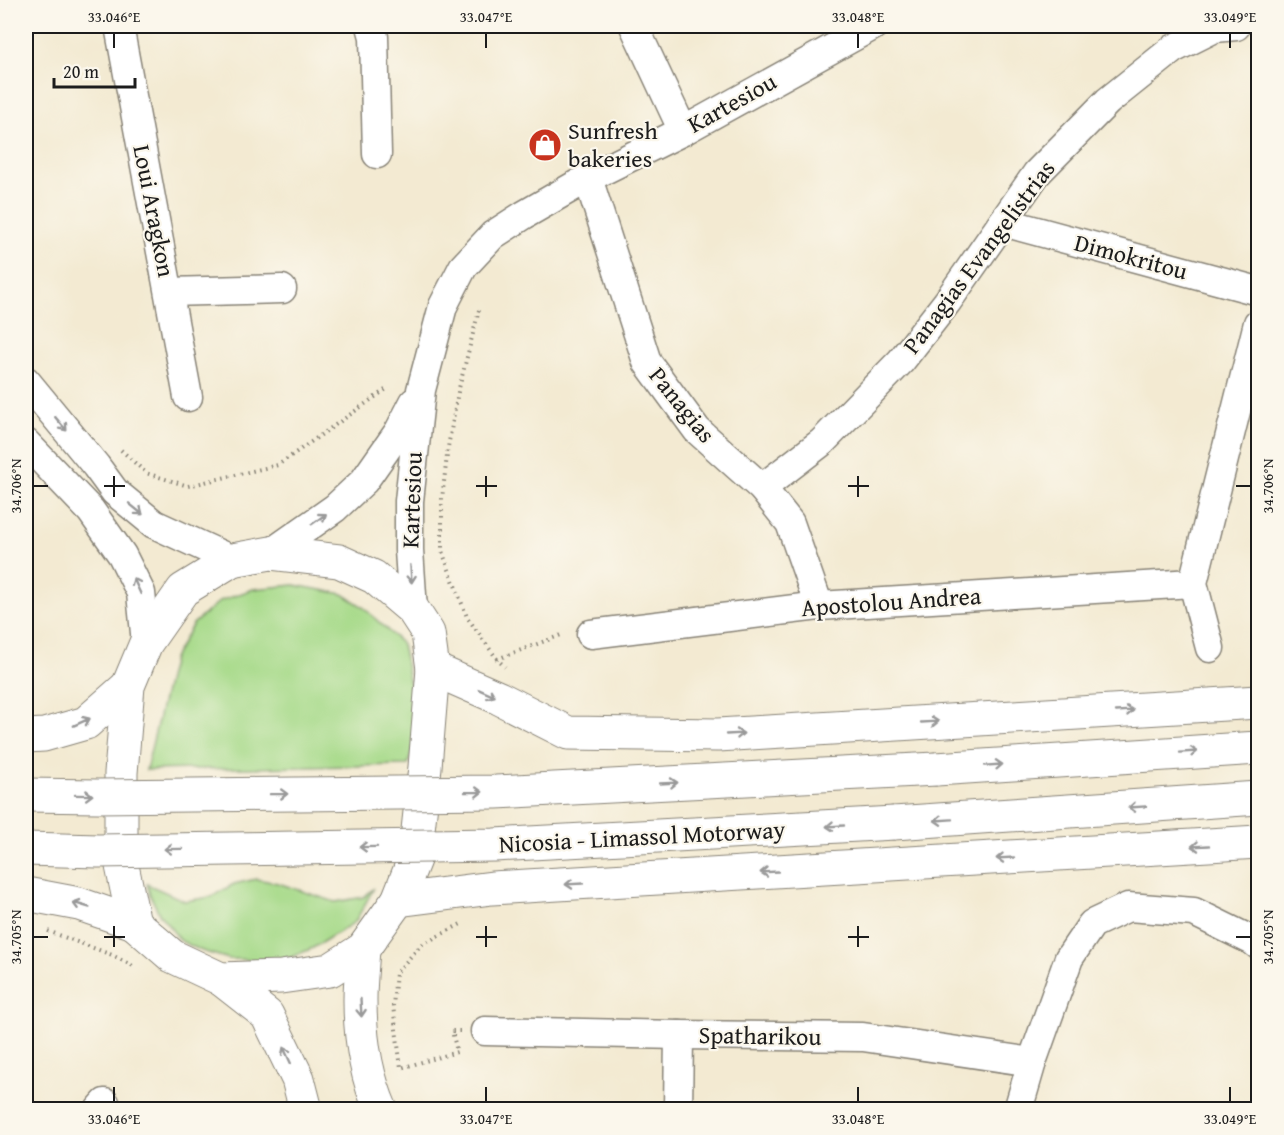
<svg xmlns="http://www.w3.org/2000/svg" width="1284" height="1135" font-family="'Gentium Book Plus',serif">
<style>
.green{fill:#a7da8a;stroke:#627b53;stroke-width:1.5}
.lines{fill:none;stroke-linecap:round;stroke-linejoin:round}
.minor-casing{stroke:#888377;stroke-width:31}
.major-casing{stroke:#888377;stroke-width:35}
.highway-casing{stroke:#888377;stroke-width:35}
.path{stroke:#888377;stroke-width:4;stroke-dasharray:1.5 4.5;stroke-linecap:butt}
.minor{stroke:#fff;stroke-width:28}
.major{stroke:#fff;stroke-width:33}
.highway{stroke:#fff;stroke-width:33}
.highway-bridge-casing{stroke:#888377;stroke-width:35;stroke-linecap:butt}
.highway-bridge{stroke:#fff;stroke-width:33}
.oneway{stroke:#999}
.ticks{fill:none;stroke:#1c1c1c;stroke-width:2}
.labels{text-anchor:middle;stroke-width:4.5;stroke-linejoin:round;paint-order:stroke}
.street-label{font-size:24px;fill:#1c1c1c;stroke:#fbf7ec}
.poi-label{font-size:24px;fill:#1c1c1c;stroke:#fbf7ec;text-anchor:start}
.neatline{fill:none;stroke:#1c1c1c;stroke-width:2}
.ticks-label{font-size:15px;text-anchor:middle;fill:#1c1c1c}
</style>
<rect width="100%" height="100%" fill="#fbf7ec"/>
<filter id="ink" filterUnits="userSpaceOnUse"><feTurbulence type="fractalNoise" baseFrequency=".0167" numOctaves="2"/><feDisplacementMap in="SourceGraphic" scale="12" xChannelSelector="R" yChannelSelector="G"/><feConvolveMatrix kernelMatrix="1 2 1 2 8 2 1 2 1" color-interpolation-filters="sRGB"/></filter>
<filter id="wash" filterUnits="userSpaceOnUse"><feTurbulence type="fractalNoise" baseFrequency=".008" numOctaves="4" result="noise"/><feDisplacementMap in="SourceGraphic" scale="24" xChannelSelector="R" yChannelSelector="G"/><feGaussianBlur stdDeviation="1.35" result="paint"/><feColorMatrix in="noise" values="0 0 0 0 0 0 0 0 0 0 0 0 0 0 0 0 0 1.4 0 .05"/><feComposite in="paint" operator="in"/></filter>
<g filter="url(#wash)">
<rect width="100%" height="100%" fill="#f3ead2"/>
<g class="green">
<polygon points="294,585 343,594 362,606 402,644 418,727 408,765 146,770 173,658 193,624 220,601 253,589"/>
<polygon points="256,879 278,883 335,902 364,897 374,888 355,922 313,948 289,958 259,960 229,959 202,951 181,941 160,915 150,895 147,884 185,901 211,897 234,884"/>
</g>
</g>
<g filter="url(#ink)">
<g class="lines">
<defs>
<g id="minor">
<polyline points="119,26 188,397"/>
<polyline points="371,26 374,37 377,154"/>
<polyline points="634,26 683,131"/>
<polyline points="588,178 647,362 697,430 762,488 790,523 819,606"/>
<polyline points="1003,222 1258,291"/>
<polyline points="169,292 282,289"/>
<polyline points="26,381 96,466 115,492 154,524 232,560"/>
<polyline points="26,443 91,511 122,555 141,593 146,643"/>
<polyline points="762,488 822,442 901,361 947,302 1037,173 1108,101 1173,49 1215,28 1236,26"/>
<polyline points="271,553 335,508 364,481 399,431 414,402"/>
<polyline points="413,610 409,550 409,501 421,390 443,306 463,267 493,235 524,215 588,178 683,131 873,26"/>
<polyline points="591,634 819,606 1193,583"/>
<polyline points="1210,648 1193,583 1258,323"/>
<polyline points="485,1031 679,1035 863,1037 1032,1062"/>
<polyline points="99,1110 105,1103"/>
<polyline points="678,1110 679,1035"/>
<polyline points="1018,1110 1032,1062 1069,958 1092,924 1128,907 1194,912 1253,941 1258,945"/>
</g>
<g id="major">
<polygon points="271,553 339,561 374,577 413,610 428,633 433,669 425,767 415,857 398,900 363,949 330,970 281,977 221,979 172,956 134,923 121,861 121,773 128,686 146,643 183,590 232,560"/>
<path d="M363 949C362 966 360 983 360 1000 360 1037 366 1076 381 1110"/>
<polyline points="221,979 267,1015 298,1079 306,1110"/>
</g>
<g id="highway">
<polyline points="433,669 499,698 568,733 718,735 1258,702"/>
<polyline points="26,736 44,735 86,723 128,686"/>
<polyline points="936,769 1258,748"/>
<polyline points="894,823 1258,798"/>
<polyline points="26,894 79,904 134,923"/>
<polyline points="398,900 492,888 1258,842"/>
</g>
</defs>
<use href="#minor" class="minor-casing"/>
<use href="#major" class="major-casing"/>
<use href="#highway" class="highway-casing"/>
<g class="path">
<polyline points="479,310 458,392 448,447 442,499 442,551 467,617 497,659 505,667"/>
<polyline points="121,450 146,473 188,486 278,465 388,388"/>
<polyline points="497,659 564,634"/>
<polyline points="48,931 112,955 135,967"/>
<polyline points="460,1031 452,1031 457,1052 401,1068 393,1006 396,973 421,945 463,923"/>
</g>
<use href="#minor" class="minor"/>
<use href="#major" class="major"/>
<use href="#highway" class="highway"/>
<defs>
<g id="highway-bridge">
<polyline points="26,795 98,796 496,792 936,769"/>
<polyline points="26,849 98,851 494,845 894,823"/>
</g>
</defs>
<use href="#highway-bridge" class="highway-bridge-casing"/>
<use href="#highway-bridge" class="highway-bridge"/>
</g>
<defs><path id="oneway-shaft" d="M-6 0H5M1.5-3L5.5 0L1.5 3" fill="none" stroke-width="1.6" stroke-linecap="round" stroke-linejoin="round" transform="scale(1.5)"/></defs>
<g class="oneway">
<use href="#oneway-shaft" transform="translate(61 424) rotate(50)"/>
<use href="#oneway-shaft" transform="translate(136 509) rotate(39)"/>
<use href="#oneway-shaft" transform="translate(319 519) rotate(-35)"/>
<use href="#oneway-shaft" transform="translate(411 574) rotate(86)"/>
<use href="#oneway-shaft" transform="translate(137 586) rotate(-115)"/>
<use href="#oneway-shaft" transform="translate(487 693) rotate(24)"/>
<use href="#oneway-shaft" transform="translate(1125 711) rotate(-3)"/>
<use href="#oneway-shaft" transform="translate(82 722) rotate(-24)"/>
<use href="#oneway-shaft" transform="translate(930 722) rotate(-3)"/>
<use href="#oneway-shaft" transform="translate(735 734) rotate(-3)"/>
<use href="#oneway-shaft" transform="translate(1189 752) rotate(-4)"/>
<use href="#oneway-shaft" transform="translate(994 765) rotate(-4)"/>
<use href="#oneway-shaft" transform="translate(669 783) rotate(-3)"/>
<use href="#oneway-shaft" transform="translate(474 792) rotate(-1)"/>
<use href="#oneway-shaft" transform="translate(279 794) rotate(-1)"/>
<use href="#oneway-shaft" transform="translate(84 795) rotate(1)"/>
<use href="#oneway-shaft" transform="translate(1137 807) rotate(176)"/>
<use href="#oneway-shaft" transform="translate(943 820) rotate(176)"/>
<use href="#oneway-shaft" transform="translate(835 826) rotate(177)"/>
<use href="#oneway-shaft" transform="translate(1200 846) rotate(177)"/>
<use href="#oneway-shaft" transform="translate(368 847) rotate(179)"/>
<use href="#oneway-shaft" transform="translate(173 849) rotate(179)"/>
<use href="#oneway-shaft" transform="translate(1005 858) rotate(177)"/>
<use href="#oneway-shaft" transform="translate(769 872) rotate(177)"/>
<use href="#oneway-shaft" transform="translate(574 884) rotate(177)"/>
<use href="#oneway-shaft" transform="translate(81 905) rotate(-164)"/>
<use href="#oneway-shaft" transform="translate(361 1008) rotate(87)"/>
<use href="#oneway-shaft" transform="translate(287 1055) rotate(-115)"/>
</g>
</g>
<path class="ticks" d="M114 33V48M486 33V48M858 33V48M1230 33V48M114 476V497M486 476V497M858 476V497M33 486H48M104 486H125M476 486H497M848 486H869M1236 486H1251M114 926V947M486 926V947M858 926V947M33 937H48M104 937H125M476 937H497M848 937H869M1236 937H1251M114 1087V1102M486 1087V1102M858 1087V1102M1230 1087V1102"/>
<defs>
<symbol id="shop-disc" viewBox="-11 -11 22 22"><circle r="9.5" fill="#c8321e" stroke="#fbf7ec"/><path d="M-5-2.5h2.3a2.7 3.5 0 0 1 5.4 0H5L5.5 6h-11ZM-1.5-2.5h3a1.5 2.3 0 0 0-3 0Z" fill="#fff"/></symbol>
</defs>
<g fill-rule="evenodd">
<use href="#shop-disc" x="526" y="126" width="38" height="38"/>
</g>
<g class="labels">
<g class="street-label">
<text transform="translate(732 103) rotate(-29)" y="8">Kartesiou</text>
<text transform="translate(154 211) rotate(79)" y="8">Loui Aragkon</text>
<text transform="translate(979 257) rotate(-53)" y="8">Panagias Evangelistrias</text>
<text transform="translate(1131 257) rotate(15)" y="8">Dimokritou</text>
<text transform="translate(682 405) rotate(51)" y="8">Panagias</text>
<text transform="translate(412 500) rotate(-88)" y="8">Kartesiou</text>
<text transform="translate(891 602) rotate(-4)" y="8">Apostolou Andrea</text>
<text transform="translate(642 837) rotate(-3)" y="8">Nicosia - Limassol Motorway</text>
<text transform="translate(760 1036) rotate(1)" y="8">Spatharikou</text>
</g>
<g class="poi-label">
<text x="568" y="139">Sunfresh<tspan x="568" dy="28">bakeries</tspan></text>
</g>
</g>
<rect width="1284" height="1135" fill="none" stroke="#fbf7ec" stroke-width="66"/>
<path d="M54 78v9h81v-9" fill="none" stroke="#1c1c1c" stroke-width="3"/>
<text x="63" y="78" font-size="18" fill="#1c1c1c" stroke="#fbf7ec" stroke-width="4.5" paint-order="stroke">20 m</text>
<rect x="33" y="33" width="1218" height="1069" class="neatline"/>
<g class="ticks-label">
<text x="114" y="22">33.046°E</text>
<text x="486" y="22">33.047°E</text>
<text x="858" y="22">33.048°E</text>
<text x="1230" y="22">33.049°E</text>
<text transform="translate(16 486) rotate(-90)" y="5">34.706°N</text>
<text transform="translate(1268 486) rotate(-90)" y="5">34.706°N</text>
<text transform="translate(16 937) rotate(-90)" y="5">34.705°N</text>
<text transform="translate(1268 937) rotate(-90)" y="5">34.705°N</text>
<text x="114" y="1124">33.046°E</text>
<text x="486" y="1124">33.047°E</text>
<text x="858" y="1124">33.048°E</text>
<text x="1230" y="1124">33.049°E</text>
</g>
</svg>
